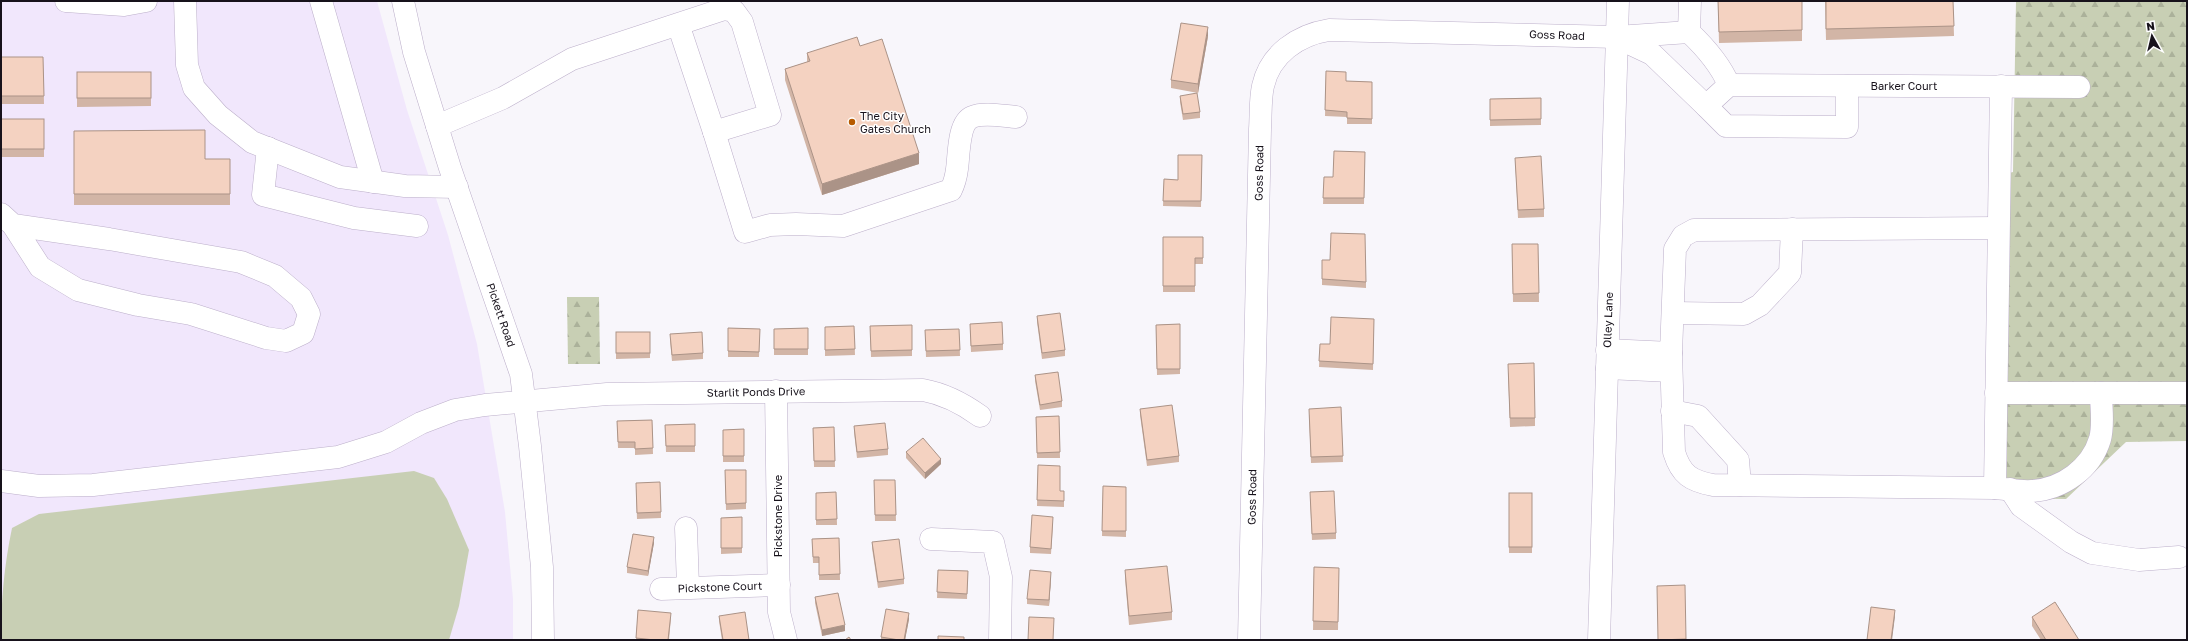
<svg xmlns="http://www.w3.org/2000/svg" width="2188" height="641" font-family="'Golos Text',sans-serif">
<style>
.built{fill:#f1e7fc}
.forest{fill:url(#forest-firs)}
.pitch{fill:#c8cfb4}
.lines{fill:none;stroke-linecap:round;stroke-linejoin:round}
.minor-casing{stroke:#bcafca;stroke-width:23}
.major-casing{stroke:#bcafca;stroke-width:23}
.minor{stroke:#fff;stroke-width:22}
.major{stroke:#fff;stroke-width:22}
.wall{fill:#d2b5a6}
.shaded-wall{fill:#ab9387}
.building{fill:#f4d2c1;stroke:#ab9387}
.poi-dot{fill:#b75b00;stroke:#fff;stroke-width:1.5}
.labels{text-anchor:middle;stroke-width:3;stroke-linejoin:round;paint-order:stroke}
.street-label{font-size:11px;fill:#17121b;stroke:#fff}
.poi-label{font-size:11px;fill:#17121b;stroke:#fff;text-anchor:start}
</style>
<defs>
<pattern id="forest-firs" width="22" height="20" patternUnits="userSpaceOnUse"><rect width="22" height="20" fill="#c8cfb4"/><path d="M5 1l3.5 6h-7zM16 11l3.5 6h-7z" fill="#abb19a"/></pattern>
</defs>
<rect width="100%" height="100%" fill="#f8f6fb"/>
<polygon class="built" points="1,1 377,1 407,110 448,235 477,344 505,512 513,599 513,640 1,640"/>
<g class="forest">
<polygon points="2016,1 2187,1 2187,441 2126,442 2066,499 2000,498 2005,174 2013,172"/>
<polygon points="567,297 599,297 600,364 568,364"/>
</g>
<path class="pitch" d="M414 471 434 478 447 499 469 550 459 606 449 640H1C1 600 4 567 12 528L39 514Z"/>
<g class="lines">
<defs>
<g id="minor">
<polyline points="66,1 124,5 146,1"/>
<polyline points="185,1 187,65 194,88 218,115 252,142 340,177 405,186 457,187"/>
<polyline points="321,1 373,182"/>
<polyline points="403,1 414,52 450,168 521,374 530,446 542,567 543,640"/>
<path d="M1690 1 1689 32C1706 48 1720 64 1729 85"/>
<polyline points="1618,38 1652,54 1706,106 1729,85 2079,87"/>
<polyline points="1706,106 1726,126 1847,127 1847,86"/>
<polyline points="437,126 503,98 572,59 724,9 734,11 742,22 770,115 714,132 678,24"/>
<path d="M714 132 745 232 770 225 796 224 843 226 951 190C954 184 956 177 957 169 959 156 958 123 972 117 984 112 1003 116 1016 117"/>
<polyline points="268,148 263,195 354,218 417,226"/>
<polyline points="1,214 13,225 40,267 78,290 138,305 191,314 266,338 286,341 303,333 309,314 301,298 275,276 241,262 109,239 13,225"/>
<path d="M1998 228 1694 230 1683 236 1675 249 1671 353 1674 452C1681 475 1691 481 1713 485L1995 488C2007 489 2020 492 2032 491 2062 489 2091 469 2100 439 2104 425 2101 407 2101 393"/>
<polyline points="1674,313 1744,314 1760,305 1790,273 1792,229"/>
<polyline points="1607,350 1671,353"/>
<polyline points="1607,368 1671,371"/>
<polyline points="776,391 779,612 786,640"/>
<polyline points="1996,393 2187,393"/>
<polyline points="1672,411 1698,416 1738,460 1740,485"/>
<path d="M1 481 39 486 93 485 338 457 386 442 421 423 455 410 485 405 607 394 923 390C945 394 962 403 980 416"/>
<polyline points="1995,488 2001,86"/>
<polyline points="2010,489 2021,506 2071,542 2092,553 2139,560 2179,557"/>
<polyline points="686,528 688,587"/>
<polyline points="931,539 993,542 1001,577 1000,640"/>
<polyline points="661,589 779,585"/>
<path d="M1249 640 1260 129C1261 115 1260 99 1263 86 1270 54 1298 35 1329 30L1617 37 1689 32"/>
</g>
<polyline id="major" points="1599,640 1618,1"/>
</defs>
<use href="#minor" class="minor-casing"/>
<use href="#major" class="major-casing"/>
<use href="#minor" class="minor"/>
<use href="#major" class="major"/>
</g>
<g class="wall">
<polygon points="1718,1 1802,1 1802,41 1719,43"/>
<polygon points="1825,1 1953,1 1954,36 1826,40"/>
<polygon points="1208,36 1198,93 1171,88 1171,80"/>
<polygon points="807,53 919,164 822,195 785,80 785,69 807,62"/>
<polygon points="1,57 43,57 44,104 1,104"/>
<polygon points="1326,71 1346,81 1372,82 1372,124 1347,124 1347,117 1325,116"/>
<polygon points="77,72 151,72 151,106 77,107"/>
<polygon points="1180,96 1200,112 1200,118 1183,120 1180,102"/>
<polygon points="1541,98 1541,125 1490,126 1490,99"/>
<rect x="1" y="119" width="43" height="38"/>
<polygon points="74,131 205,159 230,159 230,205 74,205"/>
<polygon points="1365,152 1364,204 1323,204 1324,177 1333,177"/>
<polygon points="1202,155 1201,207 1163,206 1164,179 1178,180"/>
<polygon points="1515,158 1544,209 1544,217 1518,218"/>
<polygon points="1163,237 1203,237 1203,264 1195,264 1195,292 1163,292"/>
<polygon points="1512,244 1538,244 1539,302 1513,302"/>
<polygon points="1322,260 1366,282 1366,288 1322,285"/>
<polygon points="1037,316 1065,350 1065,356 1042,359 1037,322"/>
<polygon points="1374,319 1373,370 1319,367 1320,344 1330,344"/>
<polygon points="1180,324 1180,374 1157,375 1156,325"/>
<polygon points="912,325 912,356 871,357 870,326"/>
<polygon points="854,326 855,355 825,356 825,327"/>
<polygon points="728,328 760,329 759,357 728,357"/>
<polygon points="808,328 808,355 774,355 774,329"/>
<polygon points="959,329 960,356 926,357 925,330"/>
<polygon points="970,330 1003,344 1003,350 971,352"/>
<polygon points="616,332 650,332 650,358 616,359"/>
<polygon points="670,340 703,353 703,359 672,361"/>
<polygon points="1508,372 1535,418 1535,426 1510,427"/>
<polygon points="1035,375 1062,401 1062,407 1040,410 1035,381"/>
<polygon points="1341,407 1343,462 1311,463 1309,415"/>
<polygon points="1140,409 1179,456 1179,462 1147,466 1140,415"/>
<polygon points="1059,416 1060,458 1037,458 1036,417"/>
<polygon points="652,420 653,454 635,455 635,448 618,448 617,421"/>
<polygon points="695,424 695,452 666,452 665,425"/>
<polygon points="854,426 888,449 888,455 857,458 854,432"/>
<polygon points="834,427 835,467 814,467 813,428"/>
<polygon points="744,429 744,462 723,462 723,430"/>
<polygon points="906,452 941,464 925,479 906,458"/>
<polygon points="1038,465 1060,491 1064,491 1064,507 1037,506"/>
<polygon points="725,470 746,470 746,509 726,510"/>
<polygon points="874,480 895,480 896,521 875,521"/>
<polygon points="1103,486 1126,487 1126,537 1102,536"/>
<polygon points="636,489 661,512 661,518 637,519"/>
<polygon points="836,492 837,525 816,525 816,493"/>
<rect x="1509" y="493" width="23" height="60"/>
<polygon points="1310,498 1336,533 1336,539 1312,540"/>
<polygon points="742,517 742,553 721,554 721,518"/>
<polygon points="1053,523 1051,554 1030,553 1030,547"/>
<polygon points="839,538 840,580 819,580 819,563 813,563 812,539"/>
<polygon points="872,542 904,579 904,584 878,588 872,548"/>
<polygon points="654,543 648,576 627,573 627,567"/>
<polygon points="1314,567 1339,568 1338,630 1313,630"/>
<polygon points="938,570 968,571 967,599 937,598"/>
<polygon points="1125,570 1172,612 1172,620 1129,625 1125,579"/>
<polygon points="1051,578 1049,606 1027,604 1027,599"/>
<polygon points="815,597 845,631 822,636 815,603"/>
<polygon points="638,610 671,618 669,640 636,640"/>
<polygon points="719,616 749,640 722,640 719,621"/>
<polygon points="2032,617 2079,640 2041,640 2032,626"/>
<polygon points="909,619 905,640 881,640 881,637"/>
</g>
<g class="shaded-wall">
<polygon points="1208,27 1208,36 1198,93 1198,84"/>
<polygon points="919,153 919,164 822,195 822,184"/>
<polygon points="941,459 941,464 925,479 925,473"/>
<polygon points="654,537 654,543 648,576 648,571"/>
<polygon points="1051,572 1051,578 1049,606 1049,600"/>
<polygon points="1895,610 1895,616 1892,640 1891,640"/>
<polygon points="909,613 909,619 905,640 904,640"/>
<polygon points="845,625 845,631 822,636 822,630"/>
</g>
<g class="building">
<polygon points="1718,1 1802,1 1802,30 1719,32"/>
<polygon points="1826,1 1953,1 1954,26 1826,29"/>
<polygon points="1181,23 1208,27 1198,84 1171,80"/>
<polygon points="857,37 860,46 882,39 919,153 822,184 785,69 810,61 807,53"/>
<polygon points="1,57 43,57 44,96 1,96"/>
<polygon points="1326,71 1346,72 1346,81 1372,82 1372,119 1347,118 1347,112 1325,110"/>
<rect x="77" y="72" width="74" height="26"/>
<polygon points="1197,93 1200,112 1183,114 1180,96"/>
<polygon points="1541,98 1541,119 1490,120 1490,99"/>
<rect x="1" y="119" width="43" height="30"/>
<polygon points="205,130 205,159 230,159 230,194 74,194 74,131"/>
<polygon points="1334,151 1365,152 1364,198 1323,198 1324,177 1333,177"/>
<polygon points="1178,155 1202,155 1201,201 1163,201 1164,179 1178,180"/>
<polygon points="1541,156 1544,209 1518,210 1515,158"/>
<polygon points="1331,233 1365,234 1366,282 1322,279 1322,260 1330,260"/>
<polygon points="1163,237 1203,237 1203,258 1195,258 1195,286 1163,286"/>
<polygon points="1512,244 1538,244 1539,293 1513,294"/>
<polygon points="1060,313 1065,350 1042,353 1037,316"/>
<polygon points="1331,317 1374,319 1373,364 1319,361 1320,344 1330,344"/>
<polygon points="1002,322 1003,344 971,346 970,324"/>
<polygon points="1180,324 1180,369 1157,369 1156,325"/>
<polygon points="912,325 912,350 871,351 870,326"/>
<polygon points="854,326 855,349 825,350 825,327"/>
<polygon points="728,328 760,329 759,352 728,351"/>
<polygon points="808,328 808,349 774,349 774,329"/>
<polygon points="959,329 960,350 926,351 925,330"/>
<rect x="616" y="332" width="34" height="21"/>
<polygon points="702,332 703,353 672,355 670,334"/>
<polygon points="1534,363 1535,418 1510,418 1508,364"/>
<polygon points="1058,372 1062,401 1040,405 1035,375"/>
<polygon points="1172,405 1179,456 1147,460 1140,409"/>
<polygon points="1341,407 1343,456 1311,457 1309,409"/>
<polygon points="1059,416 1060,452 1037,453 1036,417"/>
<polygon points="652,420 653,448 635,449 635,442 618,442 617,421"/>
<polygon points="885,423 888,449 857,452 854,426"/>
<polygon points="695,424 695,446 666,446 665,425"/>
<polygon points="834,427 835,461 814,461 813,428"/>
<polygon points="744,429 744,456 723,456 723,430"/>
<polygon points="923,438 941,459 925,473 906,452"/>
<polygon points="1038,465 1060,466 1060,491 1064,491 1064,501 1037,500"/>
<polygon points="725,470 746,470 746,503 726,504"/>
<polygon points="874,480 895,480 896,515 875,515"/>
<polygon points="660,482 661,512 637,513 636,483"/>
<polygon points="1103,486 1126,487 1126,531 1102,531"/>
<polygon points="1334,491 1336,533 1312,534 1310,492"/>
<polygon points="836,492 837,519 816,520 816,493"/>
<rect x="1509" y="493" width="23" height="54"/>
<polygon points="1032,515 1053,517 1051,549 1030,547"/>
<polygon points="742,517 742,548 721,548 721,518"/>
<polygon points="633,534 654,537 648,571 627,567"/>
<polygon points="839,538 840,574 819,575 819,557 813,557 812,539"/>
<polygon points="899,539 904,579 878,582 872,542"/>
<polygon points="1167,566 1172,612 1129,616 1125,570"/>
<polygon points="1314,567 1339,568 1338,622 1313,621"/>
<polygon points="938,570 968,571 967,594 937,592"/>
<polygon points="1030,570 1051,572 1049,600 1027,599"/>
<polygon points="1685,585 1686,639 1658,640 1657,586"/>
<polygon points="838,593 845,625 822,630 815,597"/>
<polygon points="2055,602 2079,640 2046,640 2032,617"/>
<polygon points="1871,607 1895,610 1891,640 1867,640"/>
<polygon points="886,609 909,613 904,640 899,640 881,637"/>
<polygon points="638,610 671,613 668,640 655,640 636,638"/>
<polygon points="745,612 749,640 723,640 719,616"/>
<polygon points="1029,617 1054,618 1053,640 1028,640"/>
<polygon points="938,636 964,637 964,640 938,640"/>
<polygon points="849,637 851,640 845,640"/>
</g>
<circle class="poi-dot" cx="852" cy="122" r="4"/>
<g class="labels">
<g class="street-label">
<text transform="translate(1557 35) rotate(2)" y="4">Goss Road</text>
<text x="1904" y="90">Barker Court</text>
<text transform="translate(1259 173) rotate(-89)" y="4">Goss Road</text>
<text transform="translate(501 315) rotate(71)" y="4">Pickett Road</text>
<text transform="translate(1608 320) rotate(-88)" y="4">Olley Lane</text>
<text transform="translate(756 392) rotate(-1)" y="4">Starlit Ponds Drive</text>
<text transform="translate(1252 497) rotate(-89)" y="4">Goss Road</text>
<text transform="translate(778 516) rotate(-90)" y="4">Pickstone Drive</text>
<text transform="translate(720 587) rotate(-2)" y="4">Pickstone Court</text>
</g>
<g class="poi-label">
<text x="860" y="120">The City<tspan x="860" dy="13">Gates Church</tspan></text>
</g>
</g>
<rect width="2188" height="641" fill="none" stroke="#17121b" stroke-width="4"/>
<g transform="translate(2152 36) rotate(352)" stroke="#ffffff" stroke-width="3" paint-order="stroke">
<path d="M0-3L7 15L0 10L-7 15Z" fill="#17121b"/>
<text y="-6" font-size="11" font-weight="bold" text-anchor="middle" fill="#17121b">N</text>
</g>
</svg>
